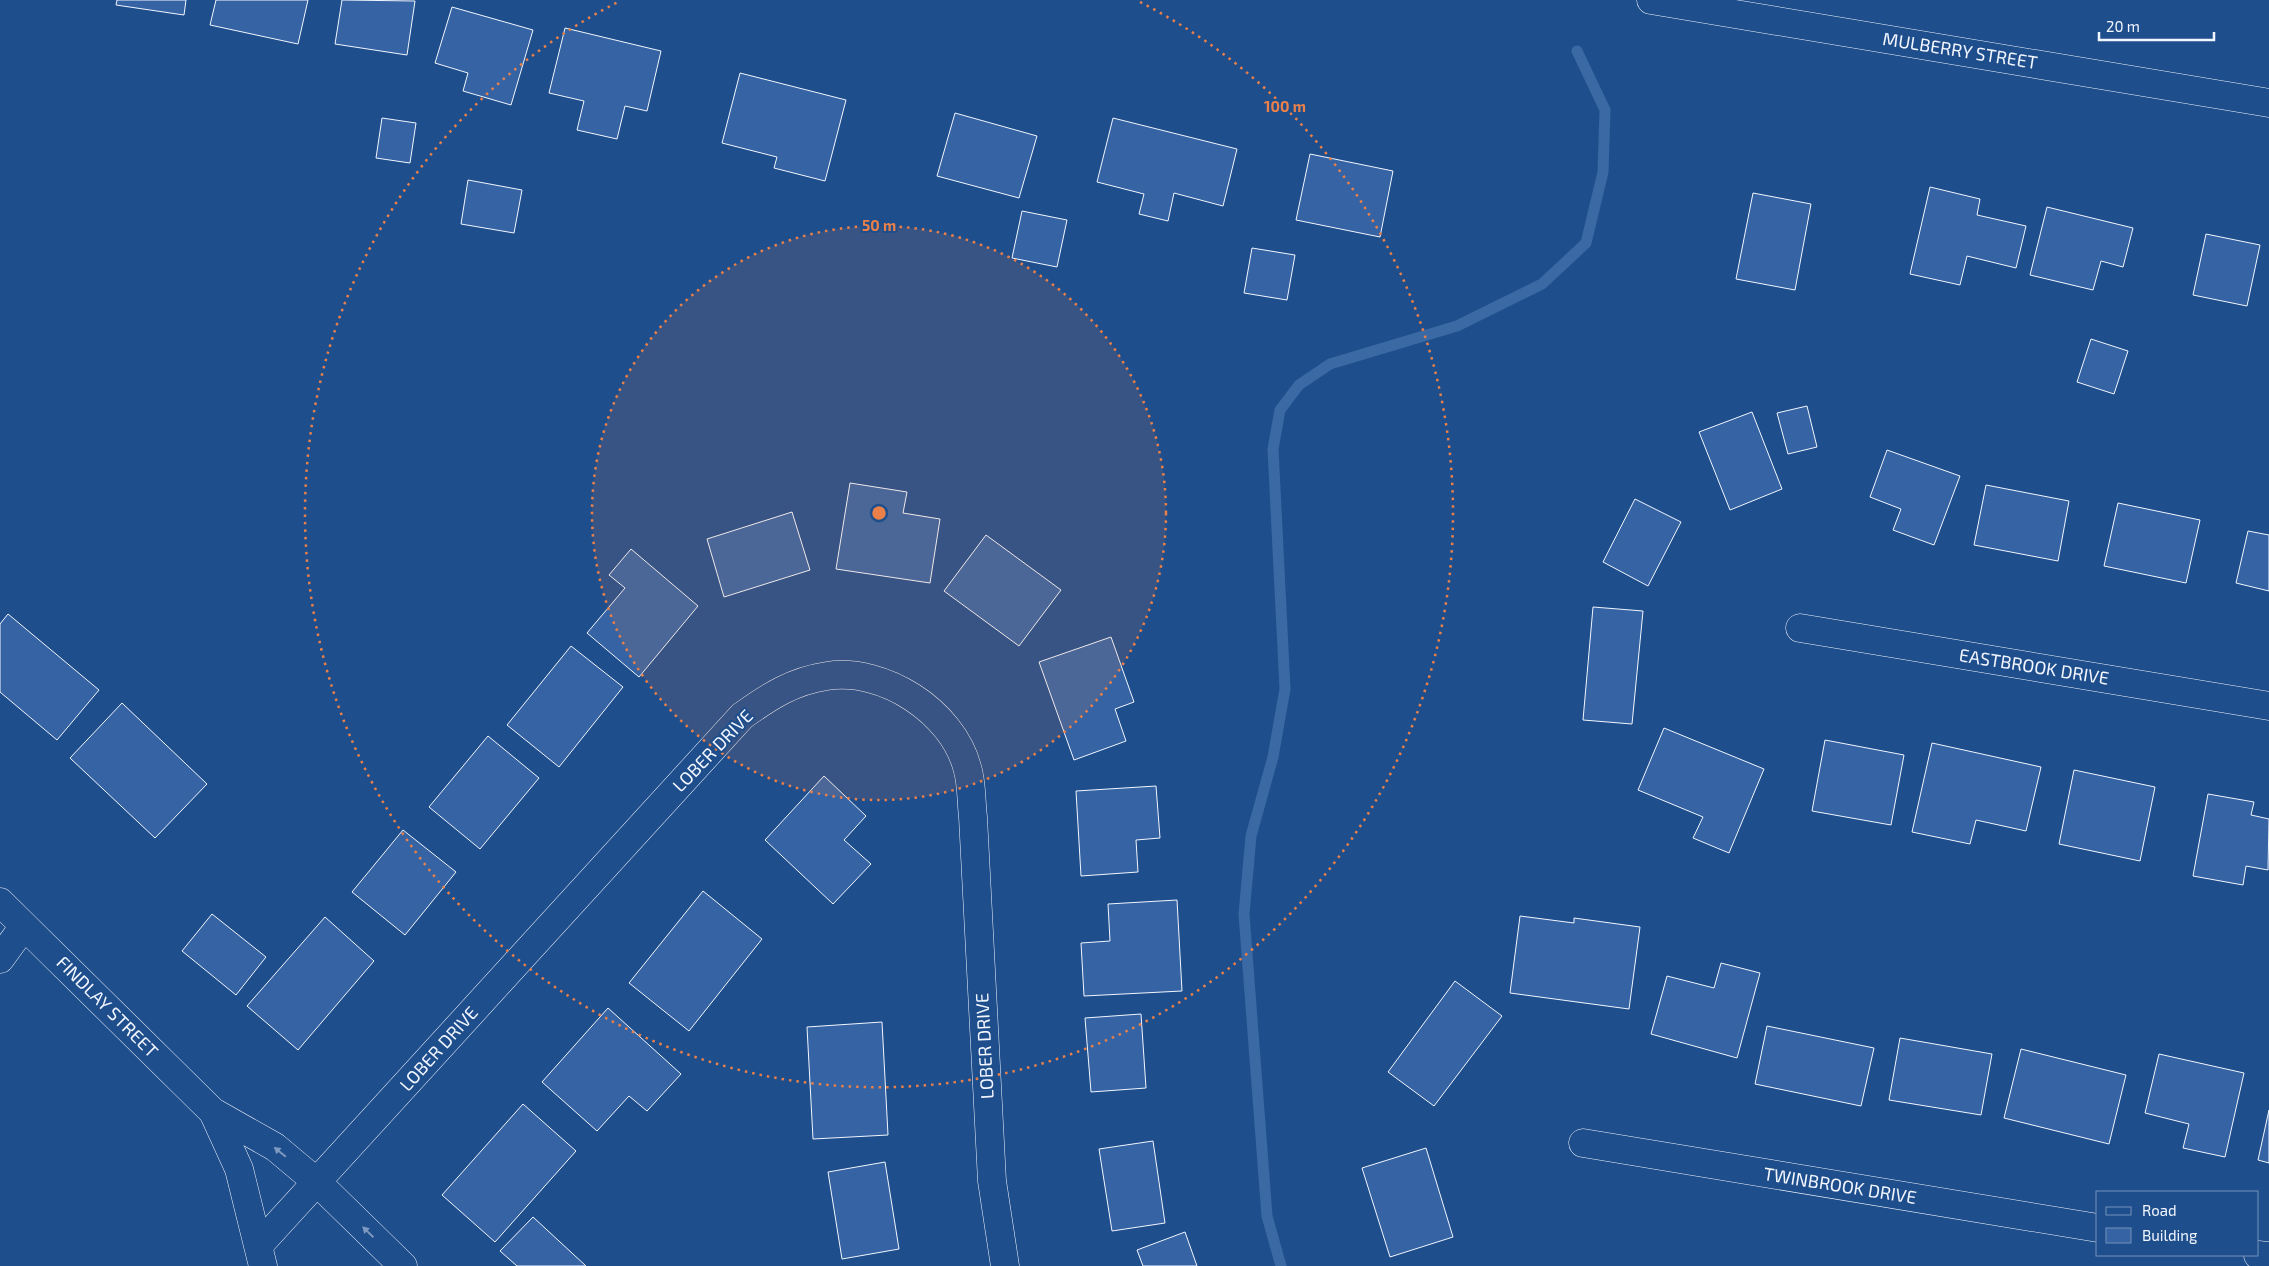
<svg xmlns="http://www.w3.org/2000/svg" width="2269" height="1266" font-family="'Exo 2',sans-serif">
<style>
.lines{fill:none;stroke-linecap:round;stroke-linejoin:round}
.stream{stroke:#3b69a3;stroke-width:11}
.building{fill:#3563a3;stroke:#f2f6ff}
.minor-casing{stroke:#f2f6ff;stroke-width:29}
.minor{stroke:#1f4e8c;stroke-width:28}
.oneway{fill:#7e9ac0}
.ring{fill:none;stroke:#ea8049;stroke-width:2.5;stroke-dasharray:2.5 5}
.labels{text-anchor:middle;stroke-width:4;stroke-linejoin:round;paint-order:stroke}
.street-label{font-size:18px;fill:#f2f6ff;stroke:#1f4e8c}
.centre{fill:#ea8049;stroke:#1f4e8c;stroke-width:2.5}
.ring-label{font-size:15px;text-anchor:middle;font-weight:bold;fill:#ea8049;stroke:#1f4e8c;stroke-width:4;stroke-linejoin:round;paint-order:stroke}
</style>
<rect width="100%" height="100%" fill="#1f4e8c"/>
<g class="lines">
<polyline class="stream" points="1281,1266 1267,1216 1244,914 1251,836 1273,757 1285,689 1273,449 1280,410 1299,385 1330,364 1457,326 1542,284 1586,243 1603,172 1605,110 1577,51"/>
</g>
<g class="building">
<polygon points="117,0 186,0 184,15 116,5"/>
<polygon points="216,0 308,0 298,44 210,25"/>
<polygon points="342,0 415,1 407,55 335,44"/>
<polygon points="452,7 533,30 511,105 463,91 468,73 435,63"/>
<polygon points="565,28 661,51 647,111 625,106 617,139 577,130 584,101 549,93"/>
<polygon points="740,73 846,100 825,181 774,168 777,157 722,143"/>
<polygon points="955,113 1037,136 1019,198 937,176"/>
<polygon points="382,118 416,123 410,163 376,158"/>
<polygon points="1113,118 1237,149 1223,206 1174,193 1168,221 1139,214 1144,194 1097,182"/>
<polygon points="1310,154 1393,171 1380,237 1296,220"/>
<polygon points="468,180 522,190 514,233 461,224"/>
<polygon points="1930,187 1980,199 1977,215 2026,226 2016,268 1967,256 1960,285 1910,274"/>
<polygon points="1753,193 1811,204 1795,290 1736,279"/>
<polygon points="2047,207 2133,228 2123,267 2101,261 2093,290 2030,275"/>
<polygon points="1022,211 1067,220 1057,267 1012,258"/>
<polygon points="2206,234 2260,245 2247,306 2193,295"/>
<polygon points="1252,248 1295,255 1287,300 1244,293"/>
<polygon points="2091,339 2128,351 2114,394 2077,382"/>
<polygon points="1807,406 1817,447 1788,454 1777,413"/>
<polygon points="1752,412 1782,489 1730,510 1699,432"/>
<polygon points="1887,450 1960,476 1934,545 1893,530 1901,509 1870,497"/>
<polygon points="850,483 907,492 903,513 940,519 930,583 836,569"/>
<polygon points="1986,485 2069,501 2058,561 1974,545"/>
<polygon points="1635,499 1681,522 1648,586 1603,562"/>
<polygon points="2118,503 2200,520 2186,583 2104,566"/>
<polygon points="792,512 810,570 724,597 707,539"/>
<polygon points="2248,531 2269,535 2269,591 2236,583"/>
<polygon points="986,535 1061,590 1019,646 944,591"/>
<polygon points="631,549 698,606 639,677 587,633 625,588 609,575"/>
<polygon points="1593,607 1643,611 1632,724 1583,720"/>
<polygon points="8,614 99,690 57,740 0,692 0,624"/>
<polygon points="1111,637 1134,702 1115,709 1126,741 1074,760 1039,662"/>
<polygon points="571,646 623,687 559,767 507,725"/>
<polygon points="122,703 207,784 155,838 70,758"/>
<polygon points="1664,728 1764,769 1729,853 1693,838 1703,817 1638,790"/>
<polygon points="488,736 539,778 480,849 429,807"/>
<polygon points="1825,740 1904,755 1891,825 1812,811"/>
<polygon points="1932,743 2041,767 2026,831 1976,820 1970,844 1912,832"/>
<polygon points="2074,770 2155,787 2140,861 2059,844"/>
<polygon points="824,776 866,816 844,840 871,864 833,904 765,840"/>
<polygon points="1156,786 1160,838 1136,840 1138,872 1081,876 1076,791"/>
<polygon points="2208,794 2254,802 2251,815 2269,819 2268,870 2246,866 2243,885 2193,876"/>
<polygon points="403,830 456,872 405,935 352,892"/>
<polygon points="703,891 762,939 689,1031 629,983"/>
<polygon points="1177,900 1182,991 1084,996 1081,943 1110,941 1108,904"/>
<polygon points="212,914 266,957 236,995 182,951"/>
<polygon points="1520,916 1574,923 1574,918 1640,927 1629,1009 1510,993"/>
<polygon points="325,917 374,961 298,1050 247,1006"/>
<polygon points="1721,963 1760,973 1737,1058 1651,1034 1667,976 1714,988"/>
<polygon points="1455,981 1502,1016 1434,1106 1388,1072"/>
<polygon points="608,1008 681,1074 647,1111 629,1096 597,1131 542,1082"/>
<polygon points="1141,1014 1146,1088 1091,1092 1085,1018"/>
<polygon points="882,1022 888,1135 813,1139 807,1027"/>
<polygon points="1767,1026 1874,1048 1861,1106 1755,1084"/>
<polygon points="1900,1038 1992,1054 1981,1115 1889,1100"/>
<polygon points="2021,1049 2126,1075 2109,1144 2004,1118"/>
<polygon points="2159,1054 2244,1073 2225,1157 2183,1148 2189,1124 2145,1113"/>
<polygon points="523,1104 576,1151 495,1242 442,1195"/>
<polygon points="2269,1110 2269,1163 2258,1160"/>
<polygon points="1153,1141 1165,1223 1112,1231 1099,1149"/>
<polygon points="1426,1148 1453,1237 1390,1257 1362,1168"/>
<polygon points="885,1162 899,1249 842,1259 828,1172"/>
<polygon points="533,1217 586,1266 517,1266 500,1251"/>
<polygon points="1185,1232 1197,1266 1143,1266 1137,1250"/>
</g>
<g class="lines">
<defs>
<g id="minor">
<polyline points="1651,0 2269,103"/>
<polyline points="1800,628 2269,706"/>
<polyline points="0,902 213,1112 275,1147 318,1183 403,1266"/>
<polyline points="0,959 24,926"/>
<polyline points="213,1112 239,1169 263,1266"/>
<polyline points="1583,1143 2098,1228"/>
<path d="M259 1245 742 716C770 696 793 681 827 676 884 667 952 712 967 767 972 782 971 801 973 817L992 1181 1005 1266"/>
<polyline points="2258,1255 2269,1256"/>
</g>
</defs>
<use href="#minor" class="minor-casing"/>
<use href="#minor" class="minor"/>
</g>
<defs><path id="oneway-solid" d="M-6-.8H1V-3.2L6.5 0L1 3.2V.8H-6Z" transform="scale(1.25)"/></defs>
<g class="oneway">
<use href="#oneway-solid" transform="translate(280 1152) rotate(-141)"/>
<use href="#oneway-solid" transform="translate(368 1232) rotate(-136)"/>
</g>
<circle cx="879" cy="513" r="287" fill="#ea8049" fill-opacity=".12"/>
<g class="ring">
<circle cx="879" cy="513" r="287"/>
<path d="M1140 2A574 574 0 1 1 618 2"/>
</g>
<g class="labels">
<g class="street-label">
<text transform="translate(1960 51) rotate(9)" y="6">MULBERRY STREET</text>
<text transform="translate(2034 667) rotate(9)" y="6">EASTBROOK DRIVE</text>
<text transform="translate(713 751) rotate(-46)" y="6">LOBER DRIVE</text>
<text transform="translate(107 1007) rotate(45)" y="6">FINDLAY STREET</text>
<text transform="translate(985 1046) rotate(-93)" y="6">LOBER DRIVE</text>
<text transform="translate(439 1049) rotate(-48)" y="6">LOBER DRIVE</text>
<text transform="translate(1840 1186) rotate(9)" y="6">TWINBROOK DRIVE</text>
</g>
</g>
<circle cx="879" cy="513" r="8" class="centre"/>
<g class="ring-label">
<text x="1285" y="112">100 m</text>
<text x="879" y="231">50 m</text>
</g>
<rect x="2096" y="1191" width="162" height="65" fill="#1f4e8c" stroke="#7391ba"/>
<rect x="2106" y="1207" width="25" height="8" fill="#1f4e8c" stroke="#7391ba"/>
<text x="2142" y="1216" font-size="15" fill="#f2f6ff">Road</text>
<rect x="2106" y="1228" width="25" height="15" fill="#3563a3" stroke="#7391ba"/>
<text x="2142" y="1241" font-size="15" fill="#f2f6ff">Building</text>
<path d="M2099 32v8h115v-8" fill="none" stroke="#f2f6ff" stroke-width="2.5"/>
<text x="2106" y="32" font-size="15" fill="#f2f6ff" stroke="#1f4e8c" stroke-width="4" paint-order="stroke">20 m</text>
</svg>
